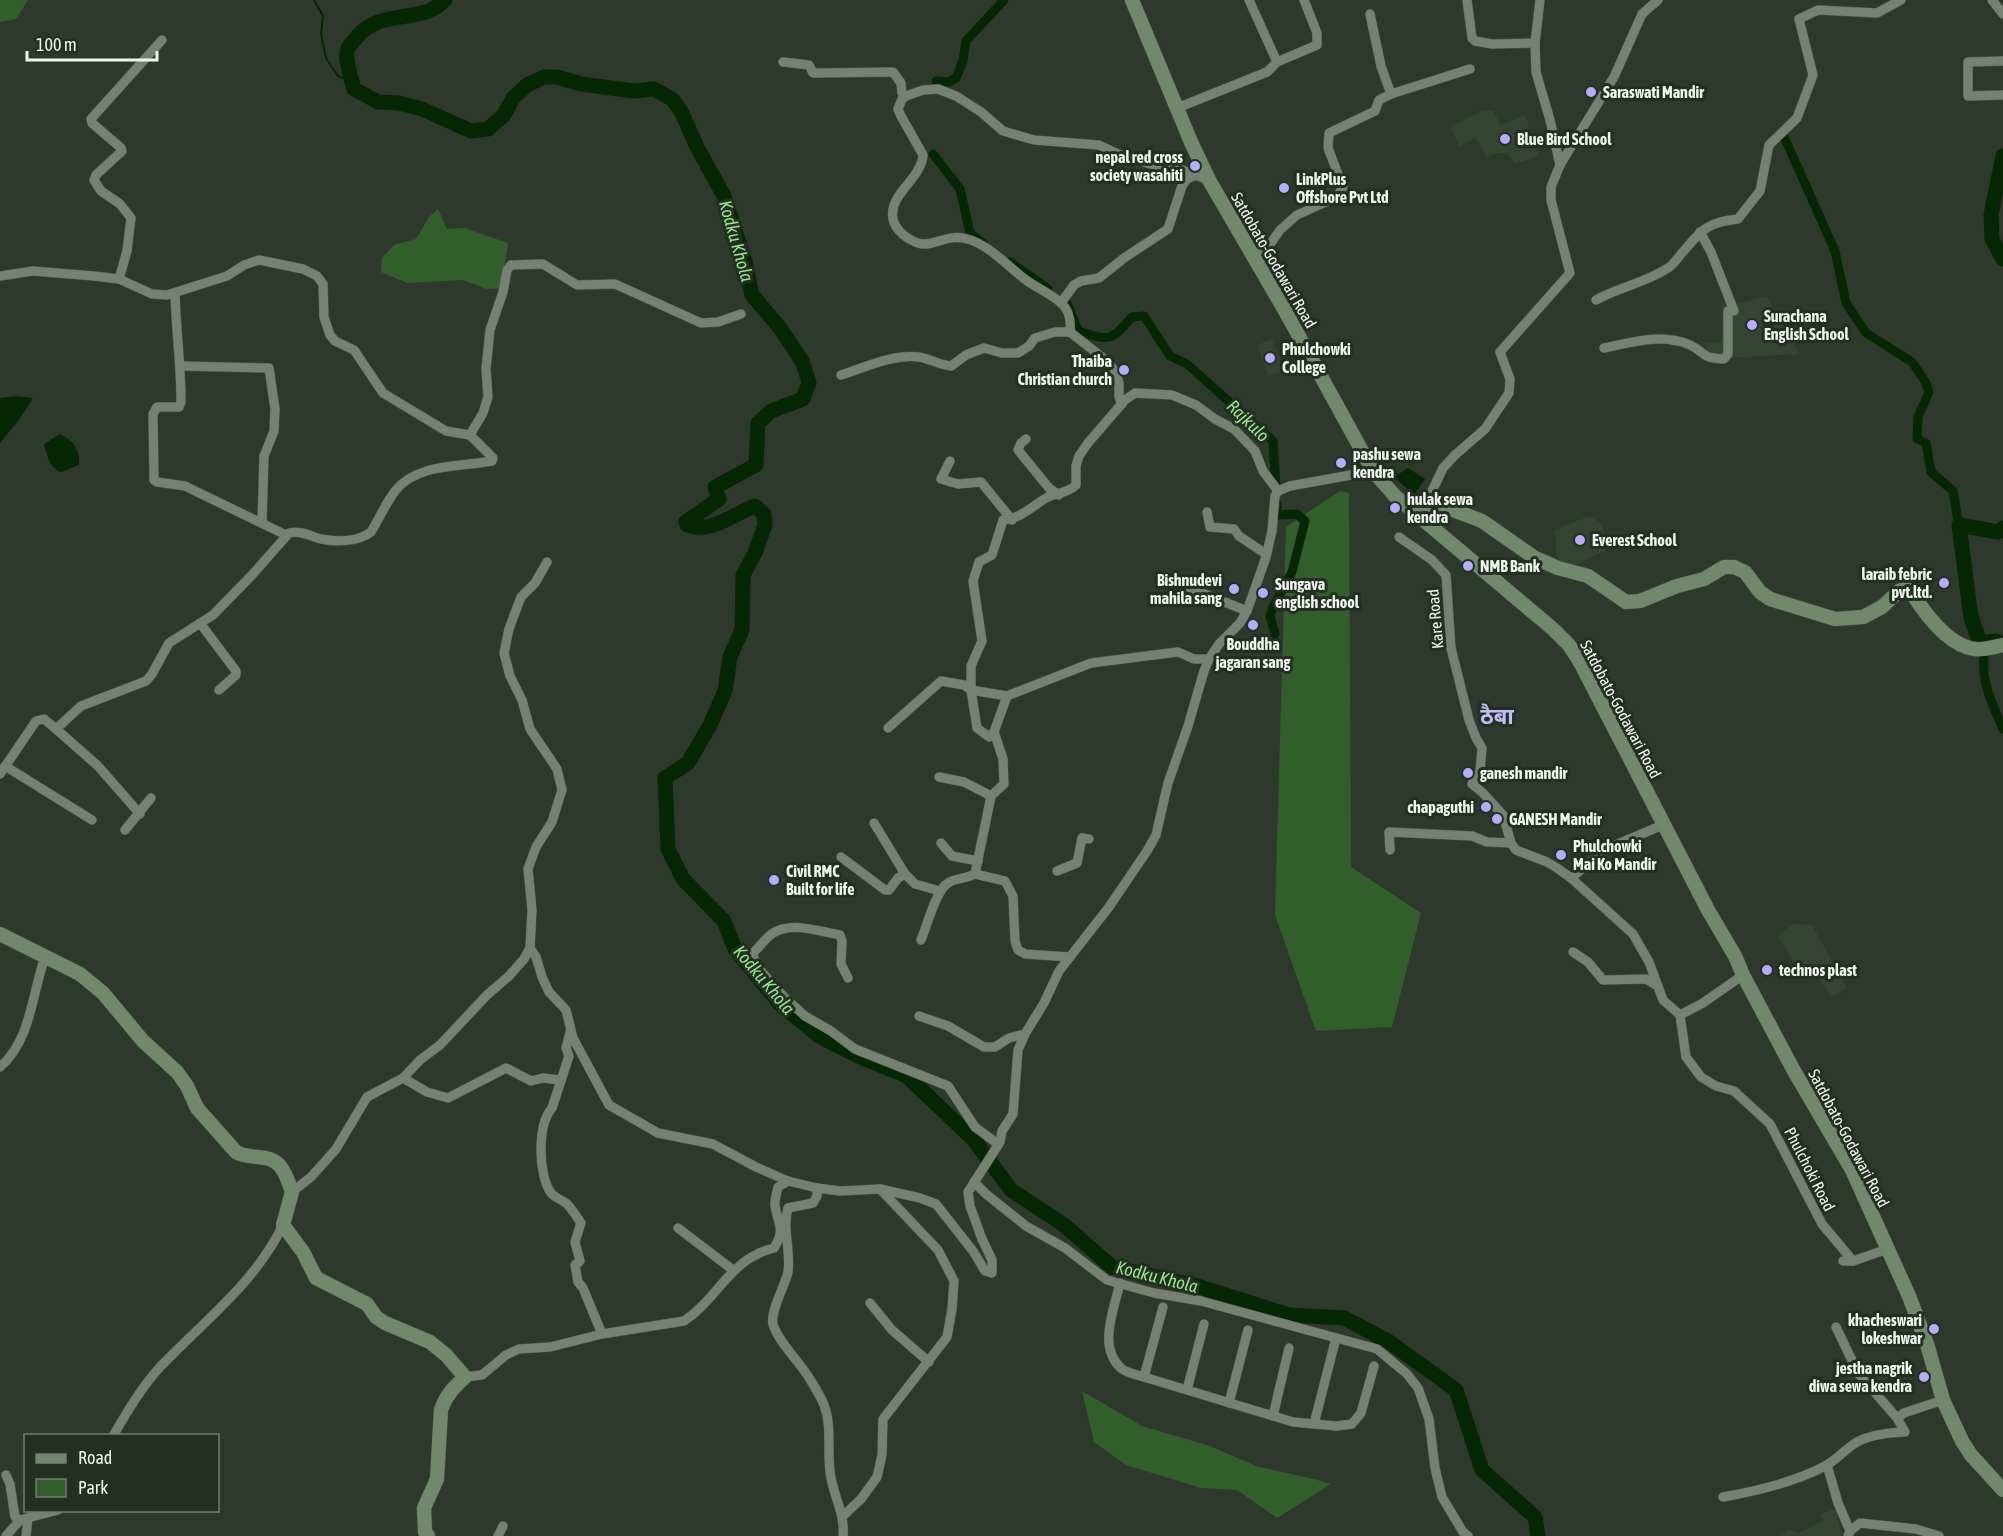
<svg xmlns="http://www.w3.org/2000/svg" width="2003" height="1536" font-family="'Asap Condensed','Noto Sans Devanagari',sans-serif">
<style>
.built{fill:#354333}
.green{fill:#315e2b}
.water{fill:#062703}
.lines{fill:none;stroke-linecap:round;stroke-linejoin:round}
.stream{stroke:#062703;stroke-width:2}
.canal{stroke:#062703;stroke-width:9}
.river{stroke:#062703;stroke-width:15}
.street-casing{stroke:#4e574d;stroke-width:10}
.secondary-casing{stroke:#4e574d;stroke-width:15}
.street{stroke:#768174;stroke-width:9}
.secondary{stroke:#71886d;stroke-width:14}
.poi-dot{fill:#b8abf7;stroke:#242e23;stroke-width:2}
.labels{text-anchor:middle;stroke-width:6;stroke-linejoin:round;paint-order:stroke}
.poi-label{font-size:16px;font-weight:bold;fill:#eff5ee;stroke:#242e23;text-anchor:start}
.street-label{font-size:16px;fill:#eff5ee;stroke:#242e23}
.water-label{font-size:18px;font-style:italic;fill:#95e789;stroke:#242e23}
.district-label{font-size:22px;font-weight:bold;fill:#c4bcf5;stroke:#242e23}
</style>
<rect width="100%" height="100%" fill="#2e382d"/>
<g class="built">
<polygon points="1484,110 1493,111 1501,125 1525,115 1539,156 1515,164 1507,153 1496,153 1487,158 1475,137 1460,147 1451,130 1459,122"/>
<polygon points="1765,296 1768,298 1778,321 1789,332 1799,354 1726,358 1706,356 1706,343 1722,342 1721,303 1738,304"/>
<polygon points="1272,339 1284,371 1268,376 1257,345"/>
<polygon points="1587,517 1592,517 1602,524 1607,550 1570,567 1563,565 1556,555 1555,530"/>
<polygon points="1793,924 1812,925 1847,988 1832,997 1819,979 1805,979 1778,936"/>
<polygon points="1835,1509 1842,1536 1781,1536 1788,1529 1799,1533 1823,1521 1821,1514"/>
</g>
<g class="green">
<polygon points="0,0 28,0 16,19 0,22"/>
<polygon points="438,209 447,229 464,228 508,243 501,288 487,289 463,280 407,283 381,272 382,258 394,245 416,239 429,217"/>
<polygon points="1340,491 1349,493 1351,867 1421,913 1392,1027 1316,1031 1275,915 1286,527"/>
<polygon points="1082,1391 1142,1426 1210,1446 1256,1466 1314,1479 1331,1484 1277,1518 1237,1490 1201,1488 1126,1465 1094,1442"/>
</g>
<g class="water">
<polygon points="16,396 33,398 19,420 0,443 0,398"/>
<path d="M60 434C74 441 80 449 79 465L61 472C48 467 48 456 44 444Z"/>
<polygon points="1408,468 1425,479 1414,495 1394,477"/>
</g>
<g class="lines">
<polyline class="stream" points="314,0 323,16 321,34 326,58 338,76 352,81"/>
<g class="canal">
<polyline points="936,81 949,82 956,78 963,61 966,41 1004,0"/>
<polyline points="1782,132 1835,251 1846,303 1866,333 1912,362 1925,381 1929,392 1918,417 1917,439 1926,443 1931,472 1953,491 1973,613 1982,640"/>
<polyline points="933,154 960,189 970,233 984,244"/>
<polyline points="1010,262 1048,289"/>
<path d="M1067 303 1078 331C1110 341 1110 342 1132 317L1144 316 1170 356 1187 364 1273 441 1276 490"/>
<polyline points="1275,634 1270,616 1273,607 1292,572 1305,521 1297,514 1277,515 1277,504"/>
<path d="M1984 656C1981 682 1993 706 2003 729"/>
</g>
<g class="river">
<path d="M445 0C422 25 380 8 357 37 355 40 350 44 348 48 344 59 351 77 354 89L378 102 399 103 422 109 471 131 488 129 504 115 513 98 527 85 544 77H557L581 84 634 91 654 89 672 99 681 111 697 147 724 196 745 261 752 295 780 328 802 361 809 382 803 399 771 411 758 423 756 465 715 487 719 499 686 522 687 525C711 534 733 514 755 506L764 514 765 525 755 553 743 575 742 630 730 657 725 691 710 725 688 763 665 778 668 849 683 879 724 921 735 949 780 1004 819 1036 858 1056 907 1076 974 1140 1011 1190 1064 1225 1112 1267 1197 1286 1289 1315 1344 1318 1388 1341 1456 1390 1482 1470 1535 1517 1538 1536"/>
<polyline points="2003,156 1991,215 1992,239 2003,259"/>
<polyline points="1997,641 1980,643 1971,618 1959,525 1998,532 2003,528"/>
</g>
<defs>
<g id="street">
<polyline points="1249,0 1277,62"/>
<polyline points="1467,0 1472,38 1475,41 1492,44 1535,43"/>
<polyline points="1992,0 2003,14"/>
<polyline points="1370,14 1381,66 1391,94"/>
<polyline points="2003,61 1968,62 1968,96 2003,95"/>
<polyline points="783,62 809,65 813,73 817,73 893,72 901,83 902,93 906,96"/>
<polyline points="1177,108 1267,72 1277,62 1317,45 1317,33 1304,0"/>
<polyline points="1560,165 1614,77 1642,14 1658,0"/>
<polyline points="1252,255 1271,243 1280,230 1297,215 1337,197 1343,187 1328,148 1329,133 1375,111 1379,100 1391,94 1470,69"/>
<polyline points="0,276 33,271 94,276 119,279 152,294 167,295 227,276 244,265 259,260 303,269 317,276 323,284 324,317 330,335 335,341 354,350 383,393 446,431 470,435"/>
<polyline points="119,279 127,251 131,218 120,204 101,191 94,180 96,175 122,151 121,148 92,123 91,119 162,40"/>
<path d="M175 293C176 330 181 365 181 402L179 407H157L153 414 154 480 157 482 185 486 286 535"/>
<path d="M1596 300C1619 287 1645 283 1668 268 1673 265 1677 259 1681 254 1701 231 1706 222 1738 219L1760 191 1769 145 1797 118 1813 75 1799 19 1818 10 1877 13 1901 0"/>
<polyline points="1061,303 1074,285 1081,281 1099,278 1124,258 1168,229 1182,186 1187,179 1196,175"/>
<path d="M1070 332C1071 321 1070 311 1061 303 1051 294 1037 288 1026 280 1008 267 990 245 967 239 947 233 932 248 918 243 908 240 895 230 893 219 888 194 921 180 923 155L901 116 898 109 902 99 906 96 923 90 938 89 956 96 981 112 1003 131 1034 140 1099 145 1118 154 1157 166 1177 168 1209 180"/>
<path d="M1604 348C1633 342 1662 333 1690 345 1708 354 1700 358 1724 359L1728 354V311H1734L1711 252 1700 232"/>
<polyline points="181,366 269,368 275,409 274,431 264,456 262,523"/>
<path d="M841 375C866 367 892 354 919 357 931 359 939 365 951 366L966 355 984 348 1002 353H1018L1029 346 1035 338 1055 332H1070L1108 362 1116 373 1119 383V397L1122 404"/>
<polyline points="1026,439 1021,443 1018,450 1049,488 1059,495"/>
<polyline points="950,461 941,479 958,484 981,482 1012,520"/>
<polyline points="1425,506 1443,468 1455,455 1485,429 1509,393 1510,379 1500,352 1570,273 1551,200 1551,187 1560,165 1550,120 1536,72 1535,43 1540,0"/>
<polyline points="1207,512 1210,527 1234,529 1239,536 1266,554"/>
<polyline points="1399,537 1432,560 1446,575 1451,648 1469,720 1476,738 1482,748 1480,772 1472,784 1483,793 1503,815 1511,843 1516,850 1547,862 1557,868 1571,878 1633,934 1649,962 1663,1000 1680,1015 1686,1057 1701,1077 1716,1086 1734,1091 1770,1124 1822,1224 1853,1261"/>
<polyline points="1177,583 1247,611"/>
<polyline points="200,623 236,671 236,675 219,690"/>
<polyline points="888,728 941,681 964,685 971,690 1007,696"/>
<polyline points="56,729 98,766 140,814"/>
<path d="M994 732 989 737 977 728 971 690V666L982 641 973 581 979 562 992 555 1003 520C1020 519 1031 507 1046 498 1056 492 1067 494 1076 485V466L1079 456 1088 443 1125 400 1135 393 1172 395 1196 405 1215 419 1234 429 1255 451 1263 471 1278 491"/>
<polyline points="5,766 92,820"/>
<path d="M0 774 36 721 44 719 56 729 81 706 146 681 152 674 169 643 213 615 252 575 289 533C300 530 310 536 321 539 337 542 358 542 371 532 379 519 386 503 395 491 417 463 461 467 492 461L493 458 470 435 483 413 488 397 486 369 490 330 503 292 507 270 511 265 543 264 577 285 615 284 701 323 718 322 741 314"/>
<polyline points="939,777 964,782 991,796"/>
<polyline points="874,823 905,874 915,884 940,891"/>
<polyline points="125,830 151,798"/>
<polyline points="941,843 952,856 978,861"/>
<polyline points="1390,850 1389,832 1472,836 1487,842 1511,843"/>
<polyline points="841,857 885,890 889,890 898,878 905,874"/>
<polyline points="1057,871 1077,863 1082,838 1089,839"/>
<polyline points="1571,878 1606,849 1665,824"/>
<path d="M921 940C927 926 936 890 948 883 955 878 966 879 975 874"/>
<polyline points="530,948 536,957 542,977 549,992 566,1010 573,1038 609,1105 658,1133 713,1144 756,1167 788,1181"/>
<polyline points="1573,952 1588,962 1603,980 1646,979 1658,986"/>
<polyline points="1070,957 1025,954 1018,950 1015,941 1013,896 1005,881 975,874 991,796 1004,784 1003,759 994,732 1007,696 1091,663 1178,652 1194,659 1209,659"/>
<path d="M848 978 841 964 842 941 840 935C821 932 792 921 773 933 765 938 759 948 752 954L760 970 784 997 805 1016 831 1031 855 1049 948 1086 975 1127 998 1144"/>
<polyline points="1680,1015 1703,1003 1743,975"/>
<polyline points="919,1016 948,1026 984,1047 995,1047 1009,1038 1025,1034"/>
<path d="M570 1032 566 1048 569 1056 552 1108C537 1125 538 1175 551 1193 555 1198 563 1200 567 1204 572 1209 577 1217 581 1223L575 1242 580 1261 575 1265 578 1282 583 1288 602 1334"/>
<path d="M0 1067C31 1041 32 993 45 957"/>
<polyline points="403,1078 427,1092 448,1098 506,1068 531,1081 543,1078 560,1080"/>
<polyline points="974,1182 986,1194 1026,1226 1065,1248 1107,1280 1154,1293 1201,1301 1377,1349 1407,1374 1418,1388 1429,1419 1435,1468 1442,1497 1463,1532 1468,1536"/>
<path d="M817 1188V1196L813 1203 788 1208C782 1228 791 1251 788 1272 785 1286 770 1311 773 1324 777 1341 802 1364 811 1381 816 1389 821 1397 824 1405 833 1429 826 1454 831 1478 835 1499 845 1515 843 1536"/>
<polyline points="292,1192 311,1177 336,1149 367,1097 403,1078 420,1060 440,1045 487,995 509,976 524,959 530,948 532,910 528,869 536,847 552,822 562,790 557,769 530,729 522,700 510,676 504,653 509,629 521,597 535,583 547,562"/>
<polyline points="678,1228 733,1270"/>
<polyline points="1843,1261 1853,1261 1888,1249"/>
<path d="M1120 1283C1114 1310 1097 1348 1122 1369 1127 1373 1138 1375 1144 1377L1293 1422 1336 1426 1352 1424 1361 1413 1374 1366"/>
<polyline points="870,1303 892,1330 929,1362"/>
<path d="M465 1377 482 1375 506 1355 519 1349 550 1347 602 1334 684 1321C719 1298 729 1259 774 1248 786 1229 778 1225 775 1206 774 1200 777 1193 778 1187L788 1181 817 1188 840 1191 880 1189 920 1198 936 1204 973 1251 985 1271 992 1273V1260L982 1239 970 1206 968 1192 1000 1142 1002 1131 1013 1114 1018 1050 1025 1034 1044 1003 1059 971 1109 907 1147 851 1156 835 1168 783 1188 726 1204 671 1209 659 1219 644 1240 623 1247 611 1266 557 1272 531 1275 496 1278 491 1290 486 1373 471"/>
<polyline points="1144,1377 1163,1307"/>
<polyline points="1187,1390 1204,1324"/>
<polyline points="1229,1403 1248,1330"/>
<polyline points="1273,1416 1289,1348"/>
<polyline points="1897,1418 1904,1413 1943,1400"/>
<polyline points="1314,1424 1336,1338"/>
<path d="M113 1436C127 1412 141 1388 160 1367 203 1322 255 1283 283 1225"/>
<polyline points="1827,1465 1838,1503 1850,1531"/>
<polyline points="6,1475 10,1484 15,1517 20,1520"/>
<path d="M1723 1497C1757 1491 1795 1482 1825 1466 1838 1459 1847 1447 1859 1441 1873 1434 1890 1433 1905 1432L1897 1418 1858 1373 1836 1327"/>
<polyline points="843,1516 861,1499 877,1477 882,1455 883,1419 947,1337 952,1309 954,1281 938,1250 880,1189"/>
<polyline points="6,1536 20,1520 58,1510"/>
<polyline points="26,1536 28,1518"/>
<polyline points="498,1536 503,1526"/>
<polyline points="1848,1536 1850,1531 1860,1523 1916,1529 1939,1536"/>
</g>
<g id="secondary">
<polyline points="1132,0 1191,142 1209,180 1284,309 1373,471 1395,496 1553,629 1569,645 1580,662 1708,910 1735,956 1743,975 1794,1071 1852,1170 1909,1296 1927,1344 1943,1400 1962,1441 1971,1455 2003,1490"/>
<path d="M1411 509 1425 506 1453 510 1482 521 1535 558 1558 568 1588 576 1626 602 1640 601 1677 586 1704 579 1724 567H1734L1745 572 1760 592 1770 599 1835 619 1863 617 1882 607 1899 591 1905 588 1910 590C1923 611 1948 646 1975 649 1984 650 1994 647 2003 645"/>
<path d="M0 934 80 974 103 993 143 1041 177 1072 187 1086 197 1108 236 1152C249 1160 270 1153 280 1166 286 1173 289 1183 292 1192L283 1225 303 1252 316 1278 367 1304 376 1317 385 1323 430 1342 446 1355 465 1377C454 1387 446 1395 441 1410L437 1479 424 1508 425 1532 428 1536"/>
</g>
</defs>
<use href="#street" class="street-casing"/>
<use href="#secondary" class="secondary-casing"/>
<use href="#street" class="street"/>
<use href="#secondary" class="secondary"/>
</g>
<g class="poi-dot">
<circle cx="1591" cy="92" r="6"/>
<circle cx="1505" cy="139" r="6"/>
<circle cx="1195" cy="166" r="6"/>
<circle cx="1284" cy="188" r="6"/>
<circle cx="1752" cy="325" r="6"/>
<circle cx="1270" cy="358" r="6"/>
<circle cx="1124" cy="370" r="6"/>
<circle cx="1341" cy="463" r="6"/>
<circle cx="1395" cy="508" r="6"/>
<circle cx="1580" cy="540" r="6"/>
<circle cx="1468" cy="566" r="6"/>
<circle cx="1944" cy="583" r="6"/>
<circle cx="1234" cy="589" r="6"/>
<circle cx="1263" cy="593" r="6"/>
<circle cx="1253" cy="625" r="6"/>
<circle cx="1468" cy="773" r="6"/>
<circle cx="1486" cy="807" r="6"/>
<circle cx="1497" cy="819" r="6"/>
<circle cx="1561" cy="855" r="6"/>
<circle cx="774" cy="880" r="6"/>
<circle cx="1767" cy="970" r="6"/>
<circle cx="1934" cy="1329" r="6"/>
<circle cx="1924" cy="1377" r="6"/>
</g>
<g class="labels">
<g class="poi-label">
<text x="1603" y="98">Saraswati Mandir</text>
<text x="1517" y="145">Blue Bird School</text>
<text x="1183" y="163" text-anchor="end">nepal red cross<tspan x="1183" dy="18">society wasahiti</tspan></text>
<text x="1296" y="185">LinkPlus<tspan x="1296" dy="18">Offshore Pvt Ltd</tspan></text>
<text x="1764" y="322">Surachana<tspan x="1764" dy="18">English School</tspan></text>
<text x="1282" y="355">Phulchowki<tspan x="1282" dy="18">College</tspan></text>
<text x="1112" y="367" text-anchor="end">Thaiba<tspan x="1112" dy="18">Christian church</tspan></text>
<text x="1353" y="460">pashu sewa<tspan x="1353" dy="18">kendra</tspan></text>
<text x="1407" y="505">hulak sewa<tspan x="1407" dy="18">kendra</tspan></text>
<text x="1592" y="546">Everest School</text>
<text x="1480" y="572">NMB Bank</text>
<text x="1932" y="580" text-anchor="end">laraib febric<tspan x="1932" dy="18">pvt.ltd.</tspan></text>
<text x="1222" y="586" text-anchor="end">Bishnudevi<tspan x="1222" dy="18">mahila sang</tspan></text>
<text x="1275" y="590">Sungava<tspan x="1275" dy="18">english school</tspan></text>
<text x="1253" y="650" text-anchor="middle">Bouddha<tspan x="1253" dy="18">jagaran sang</tspan></text>
<text x="1480" y="779">ganesh mandir</text>
<text x="1474" y="813" text-anchor="end">chapaguthi</text>
<text x="1509" y="825">GANESH Mandir</text>
<text x="1573" y="852">Phulchowki<tspan x="1573" dy="18">Mai Ko Mandir</tspan></text>
<text x="786" y="877">Civil RMC<tspan x="786" dy="18">Built for life</tspan></text>
<text x="1779" y="976">technos plast</text>
<text x="1922" y="1326" text-anchor="end">khacheswari<tspan x="1922" dy="18">lokeshwar</tspan></text>
<text x="1912" y="1374" text-anchor="end">jestha nagrik<tspan x="1912" dy="18">diwa sewa kendra</tspan></text>
</g>
<g class="street-label">
<text transform="translate(1274 260) rotate(60)" y="6">Satdobato-Godawari Road</text>
<text transform="translate(1435 619) rotate(-95)" y="6">Kare Road</text>
<text transform="translate(1621 709) rotate(62)" y="6">Satdobato-Godawari Road</text>
<text transform="translate(1849 1138) rotate(62)" y="6">Satdobato-Godawari Road</text>
<text transform="translate(1810 1169) rotate(63)" y="6">Phulchoki Road</text>
</g>
<g class="water-label">
<text transform="translate(736 241) rotate(74)" y="6">Kodku Khola</text>
<text transform="translate(1248 421) rotate(44)" y="6">Rajkulo</text>
<text transform="translate(764 980) rotate(50)" y="6">Kodku Khola</text>
<text transform="translate(1157 1277) rotate(14)" y="6">Kodku Khola</text>
</g>
<g class="district-label">
<text x="1497" y="724">ठैबा</text>
</g>
</g>
<rect x="24" y="1434" width="195" height="78" fill="#242e23" stroke="#757e74" stroke-width="1.5"/>
<rect x="36" y="1454" width="30" height="9" fill="#71886d" stroke="#757e74" stroke-width="1.5"/>
<text x="78" y="1464" font-size="18" fill="#eff5ee">Road</text>
<rect x="36" y="1479" width="30" height="18" fill="#315e2b" stroke="#757e74" stroke-width="1.5"/>
<text x="78" y="1494" font-size="18" fill="#eff5ee">Park</text>
<path d="M27 51v9h130v-9" fill="none" stroke="#eff5ee" stroke-width="3"/>
<text x="36" y="51" font-size="18" fill="#eff5ee" stroke="#242e23" stroke-width="4.5" paint-order="stroke">100 m</text>
</svg>
